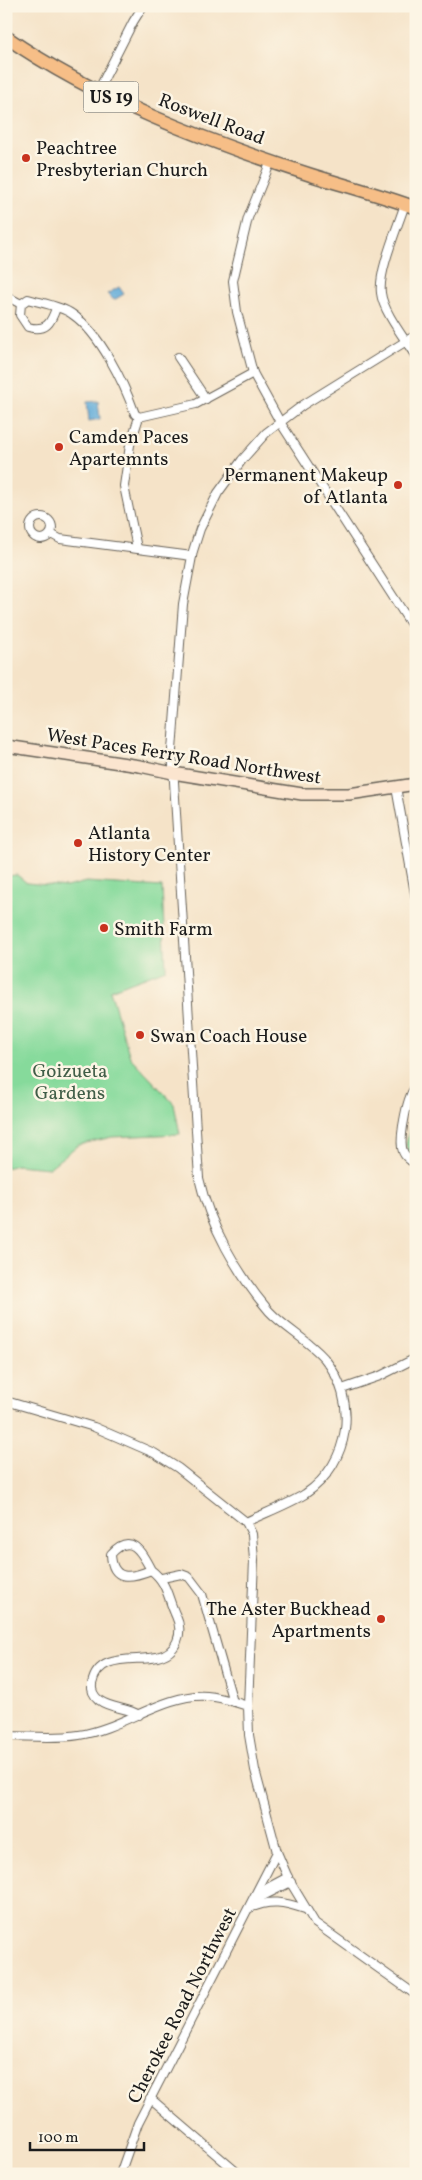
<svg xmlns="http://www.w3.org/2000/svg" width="422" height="2180" font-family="Vollkorn,serif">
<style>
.green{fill:#86da9b;stroke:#517b5c}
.water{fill:#61abd9;stroke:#3e647a}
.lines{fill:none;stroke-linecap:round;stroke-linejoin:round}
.minor-casing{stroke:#686258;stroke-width:10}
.secondary-casing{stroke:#686258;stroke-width:14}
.primary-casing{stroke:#686258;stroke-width:15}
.minor{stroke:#fff;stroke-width:8}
.secondary{stroke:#fbe5cf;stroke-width:11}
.primary{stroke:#f6be87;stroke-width:12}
.poi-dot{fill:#c8321e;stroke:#fcf5e5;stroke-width:2}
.labels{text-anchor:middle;stroke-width:5;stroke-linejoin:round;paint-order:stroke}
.shield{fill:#fcf5e5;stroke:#5f5d58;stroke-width:1}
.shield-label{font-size:18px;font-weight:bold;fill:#1c1c1c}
.street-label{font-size:19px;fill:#1c1c1c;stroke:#fcf5e5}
.poi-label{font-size:19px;fill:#1c1c1c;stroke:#fcf5e5;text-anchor:start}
.park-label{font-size:19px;fill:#415e48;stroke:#fcf5e5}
</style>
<rect width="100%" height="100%" fill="#fcf5e5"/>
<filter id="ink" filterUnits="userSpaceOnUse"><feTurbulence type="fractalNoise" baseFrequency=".02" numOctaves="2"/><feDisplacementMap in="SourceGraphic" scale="10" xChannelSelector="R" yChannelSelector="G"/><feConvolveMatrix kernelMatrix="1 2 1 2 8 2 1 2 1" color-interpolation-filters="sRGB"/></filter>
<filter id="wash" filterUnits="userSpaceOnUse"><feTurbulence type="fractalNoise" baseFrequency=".0096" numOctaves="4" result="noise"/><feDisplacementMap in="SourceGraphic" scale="20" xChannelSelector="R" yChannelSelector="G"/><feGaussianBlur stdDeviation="1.12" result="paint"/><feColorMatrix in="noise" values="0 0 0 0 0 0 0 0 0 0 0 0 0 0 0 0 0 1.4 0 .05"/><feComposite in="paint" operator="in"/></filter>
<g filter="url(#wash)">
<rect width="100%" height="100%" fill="#f5e3c8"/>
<g class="green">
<polygon points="17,875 27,883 66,887 86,882 162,887 166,969 110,990 130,1057 174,1104 180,1134 112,1137 78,1145 49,1168 16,1165 6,1168 6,876"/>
<polygon points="416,1096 416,1157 410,1155 406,1145"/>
</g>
<g class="water">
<polygon points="119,287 124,294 114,300 107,294"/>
<polygon points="98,401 100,419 89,421 87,402"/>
</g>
</g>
<g filter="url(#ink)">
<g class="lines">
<defs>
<g id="minor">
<polyline points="98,91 133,22 143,6"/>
<polyline points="271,161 248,218 233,281 237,312 253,373 280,422 416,632"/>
<path d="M405 204C398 226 378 272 381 293 383 312 406 340 416 357"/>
<path d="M6 296 21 304 28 299C41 303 61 306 72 314 100 333 124 383 135 414L139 417 130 445 124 486 137 548"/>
<path d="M21 304 20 315 28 327C46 332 51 323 56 308"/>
<polyline points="178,357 206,399"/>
<polyline points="139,417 196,404 253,373"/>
<circle cx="41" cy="528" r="11"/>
<polyline points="51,534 60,539 192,556"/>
<polyline points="396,787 416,899"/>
<path d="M416 1087C407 1094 400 1136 402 1148 403 1154 406 1157 411 1161L416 1160"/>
<polyline points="342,1389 380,1376 416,1358"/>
<polyline points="6,1401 94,1427 154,1453 178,1468 246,1522 252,1534 254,1560 248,1706 249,1735 255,1770 277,1852 289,1880 315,1923 416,1995"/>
<path d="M246 1522C265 1513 287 1505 305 1494 351 1463 359 1400 324 1358 308 1340 286 1329 269 1311 238 1275 209 1224 199 1178L172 750 183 604 193 551 200 529 218 493 242 460 266 433 303 405 416 335"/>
<polyline points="162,1578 181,1574 189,1577 202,1594 233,1702"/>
<path d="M139 1715C127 1707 111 1709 99 1700 94 1696 91 1691 92 1684 98 1652 134 1662 157 1657 177 1653 184 1633 176 1616 167 1597 168 1583 151 1570 131 1578 112 1582 111 1554 131 1532 141 1551 151 1570"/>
<path d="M6 1736C30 1736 56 1739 79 1735 122 1729 164 1693 207 1696 221 1697 234 1702 248 1706"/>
<polyline points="256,1894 288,1877"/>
<polyline points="253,1901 291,1882"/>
<path d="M250 1908C271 1899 284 1902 305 1909"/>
<polyline points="150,2098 239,2174"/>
<polyline points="120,2174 138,2123 277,1852"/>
</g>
<polyline id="secondary" points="6,746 140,766 173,773 302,794 349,794 416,784"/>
<path id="primary" d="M6 37C97 100 206 141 311 175 346 186 381 195 416 208"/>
</defs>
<use href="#minor" class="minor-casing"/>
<use href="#secondary" class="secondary-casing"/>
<use href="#primary" class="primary-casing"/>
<use href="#minor" class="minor"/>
<use href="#secondary" class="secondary"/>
<use href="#primary" class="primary"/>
</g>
</g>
<g class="poi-dot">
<circle cx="26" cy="158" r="5"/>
<circle cx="59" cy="447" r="5"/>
<circle cx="398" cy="485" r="5"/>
<circle cx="78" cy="843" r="5"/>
<circle cx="104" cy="928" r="5"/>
<circle cx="140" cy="1035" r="5"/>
<circle cx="381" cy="1619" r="5"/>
</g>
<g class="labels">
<rect class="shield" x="83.5" y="81.5" width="55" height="31" rx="4"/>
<g class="shield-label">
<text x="111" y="103">US 19</text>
</g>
<g class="street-label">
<text transform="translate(212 118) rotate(21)" y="7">Roswell Road</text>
<text transform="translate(184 755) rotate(9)" y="7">West Paces Ferry Road Northwest</text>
<text transform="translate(181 2005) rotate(-63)" y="7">Cherokee Road Northwest</text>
</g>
<g class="poi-label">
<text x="36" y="154">Peachtree<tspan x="36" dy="22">Presbyterian Church</tspan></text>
<text x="69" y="443">Camden Paces<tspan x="69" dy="22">Apartemnts</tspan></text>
<text x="388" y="481" text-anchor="end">Permanent Makeup<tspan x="388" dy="22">of Atlanta</tspan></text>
<text x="88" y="839">Atlanta<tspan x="88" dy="22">History Center</tspan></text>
<text x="114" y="935">Smith Farm</text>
<text x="150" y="1042">Swan Coach House</text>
<text x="371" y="1615" text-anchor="end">The Aster Buckhead<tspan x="371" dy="22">Apartments</tspan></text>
</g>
<g class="park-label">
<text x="70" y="1077">Goizueta<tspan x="70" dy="22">Gardens</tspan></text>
</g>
</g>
<rect width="422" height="2180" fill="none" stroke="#fcf5e5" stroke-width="25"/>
<path d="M30 2142v8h114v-8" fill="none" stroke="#1c1c1c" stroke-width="2.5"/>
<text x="38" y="2142" font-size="15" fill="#1c1c1c" stroke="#fcf5e5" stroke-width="4" paint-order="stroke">100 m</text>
</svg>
